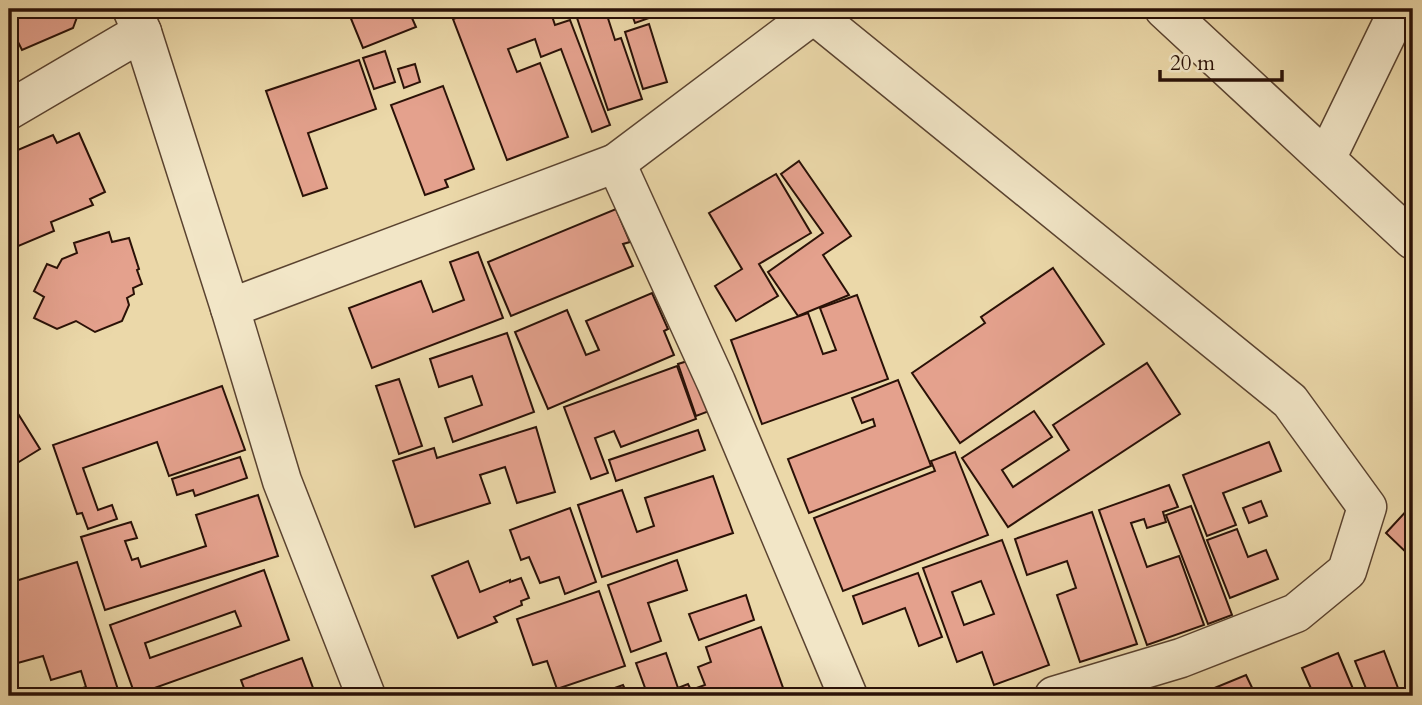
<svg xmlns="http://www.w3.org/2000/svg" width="1422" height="705" font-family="Cardo,serif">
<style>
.building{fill:#e4a18d;stroke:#2a1107;stroke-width:2;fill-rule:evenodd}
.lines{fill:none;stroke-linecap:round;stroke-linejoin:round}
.minor-casing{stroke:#5a4330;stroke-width:41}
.minor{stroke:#f2e6c7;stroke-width:38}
</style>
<rect width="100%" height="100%" fill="#ebd8a9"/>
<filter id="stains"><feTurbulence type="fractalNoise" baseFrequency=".00286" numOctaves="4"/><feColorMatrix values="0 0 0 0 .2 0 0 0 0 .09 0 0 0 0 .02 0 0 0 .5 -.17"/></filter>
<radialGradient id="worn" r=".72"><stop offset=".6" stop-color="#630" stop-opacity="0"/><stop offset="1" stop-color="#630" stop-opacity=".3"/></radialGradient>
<g class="building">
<polygon points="9,9 80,9 73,28 22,50 9,24"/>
<polygon points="347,9 408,9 416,27 363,48"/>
<polygon points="480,9 567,9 567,10 552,16 555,25 570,20 610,125 592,132 561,49 541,57 535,39 508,49 517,72 540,63 568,137 507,160 453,19"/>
<polygon points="574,9 605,9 615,40 621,38 642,99 608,110"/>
<polygon points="630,9 649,9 652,17 635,23"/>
<polygon points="649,24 667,82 643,89 625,32"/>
<polygon points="385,51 395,82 374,89 363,58"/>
<polygon points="359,60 376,109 308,133 327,188 303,196 266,91"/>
<polygon points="415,64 420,82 404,88 398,69"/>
<polygon points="443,86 474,169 445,180 448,187 425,195 391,105"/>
<polygon points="79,133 105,192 90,199 93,205 51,222 54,231 16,247 9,229 9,166 17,162 13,152 53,135 57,143"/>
<polygon points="799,161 851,236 823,255 849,295 798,316 768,272 823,233 781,174"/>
<polygon points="776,174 811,233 759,264 778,296 736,321 715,286 742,269 709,213"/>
<polygon points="616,209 630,242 623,244 633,266 511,316 488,262"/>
<polygon points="109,232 112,242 129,238 139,269 137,270 142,284 133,288 134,294 127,298 129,305 122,321 95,332 76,321 57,329 34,318 44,297 34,291 47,264 57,268 62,259 77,253 74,243"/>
<polygon points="478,252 503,318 372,368 349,308 421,281 433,312 464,300 450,262"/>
<polygon points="1053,268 1104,344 960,443 912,373 985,323 981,317"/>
<polygon points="652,293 668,329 664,331 674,355 548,409 515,332 567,310 586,355 599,350 586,321"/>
<polygon points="857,295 888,379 762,424 731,340 808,313 823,354 836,350 820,308"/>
<polygon points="507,333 534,412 453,442 445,418 482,405 472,376 439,387 430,359"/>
<polygon points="694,359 712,410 696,416 678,364"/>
<polygon points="1147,363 1180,414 1008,527 962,458 1034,411 1052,437 1002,470 1013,487 1069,450 1053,425"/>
<polygon points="677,366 696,419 621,447 614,431 595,438 608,473 591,479 564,407"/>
<polygon points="399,379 422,446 399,454 376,386"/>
<polygon points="898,380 931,466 809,513 788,459 875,426 873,419 862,423 852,398"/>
<polygon points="222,386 245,450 169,476 157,442 83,468 98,510 112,505 117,519 88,529 82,513 77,514 53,445"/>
<polygon points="12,404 40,449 9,468 9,407"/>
<polygon points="536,427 555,492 517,503 505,467 480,475 490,503 415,527 393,461 434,448 437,458"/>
<polygon points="698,430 705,450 616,481 609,460"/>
<polygon points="1269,442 1281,471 1223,493 1236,525 1207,536 1183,475"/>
<polygon points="955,452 988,535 843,591 814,518 935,471 931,461"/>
<polygon points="240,457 247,478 195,496 193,490 177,495 172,479"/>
<polygon points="713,476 733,533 602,577 578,505 622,490 637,532 654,526 645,498"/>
<polygon points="1169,485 1178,507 1163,512 1166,522 1147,528 1144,519 1131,523 1147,567 1179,556 1204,625 1147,645 1099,510"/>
<polygon points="258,495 278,556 105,610 81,537 131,522 137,538 125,541 132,560 138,558 141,567 206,546 196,515"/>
<polygon points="1261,501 1267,516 1249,523 1243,508"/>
<polygon points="1191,506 1232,615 1208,624 1166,515"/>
<polygon points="1410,507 1413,511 1413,559 1386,533"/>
<polygon points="570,508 596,582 565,594 559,577 540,583 529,557 521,560 510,530"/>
<polygon points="1092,512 1137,644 1080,662 1057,595 1076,588 1067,561 1027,575 1015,539"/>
<polygon points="1237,529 1248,557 1266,550 1278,579 1230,598 1207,540"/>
<path d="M1002 540 1049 665 994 685 982 652 957 662 923 568ZM981 581 994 614 964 625 952 592Z"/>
<polygon points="677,560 687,590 648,603 661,641 631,652 608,585"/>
<polygon points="468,561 480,592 510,580 510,582 521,578 529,598 521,601 522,605 494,617 497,622 458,638 432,576"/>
<polygon points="77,562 120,696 57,696 86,687 81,671 51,680 43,656 14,664 9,646 9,583"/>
<path d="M264 570 289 640 135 695 110 625ZM235 611 241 626 150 658 145 643Z"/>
<polygon points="918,573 942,637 919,646 905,608 863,624 853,596"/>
<polygon points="599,591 625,666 557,689 547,661 533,665 517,619"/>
<polygon points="746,595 754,620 699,640 689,614"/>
<polygon points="761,627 786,696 648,696 636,663 666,653 678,688 688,684 691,690 705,685 698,667 711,662 706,647"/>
<polygon points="1384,651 1401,696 1369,696 1355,661"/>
<polygon points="1338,653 1356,696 1306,696 1313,693 1302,668"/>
<polygon points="302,658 316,696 247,696 241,680"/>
<polygon points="1246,675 1256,696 1195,696"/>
<polygon points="623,685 628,696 592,696"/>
</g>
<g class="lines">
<defs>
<g id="minor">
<polyline points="132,9 142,32 230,308 282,481 366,696"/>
<polyline points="807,9 1290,401 1367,507 1347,571 1296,613 1181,658 1054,696"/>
<polyline points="1164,9 1413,240"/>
<polyline points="9,110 142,32"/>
<polyline points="1326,159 1399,9"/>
<polyline points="616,163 814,14"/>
<polyline points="230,308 616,163 716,382 848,696"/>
</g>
</defs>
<use href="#minor" class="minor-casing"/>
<use href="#minor" class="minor"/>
</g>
<rect width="1422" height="705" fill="none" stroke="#ebd8a9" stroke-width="35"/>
<rect x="10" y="10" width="1401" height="684" fill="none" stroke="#2a1107" stroke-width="3.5"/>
<rect x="18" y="18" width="1387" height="670" fill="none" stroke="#2a1107" stroke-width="2"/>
<path d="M1160 70v10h122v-10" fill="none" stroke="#2a1107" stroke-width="3.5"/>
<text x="1170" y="70" font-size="21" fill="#2a1107" stroke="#f2e6c7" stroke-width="5" paint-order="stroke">20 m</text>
<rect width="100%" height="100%" filter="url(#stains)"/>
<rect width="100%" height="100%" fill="url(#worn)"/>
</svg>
